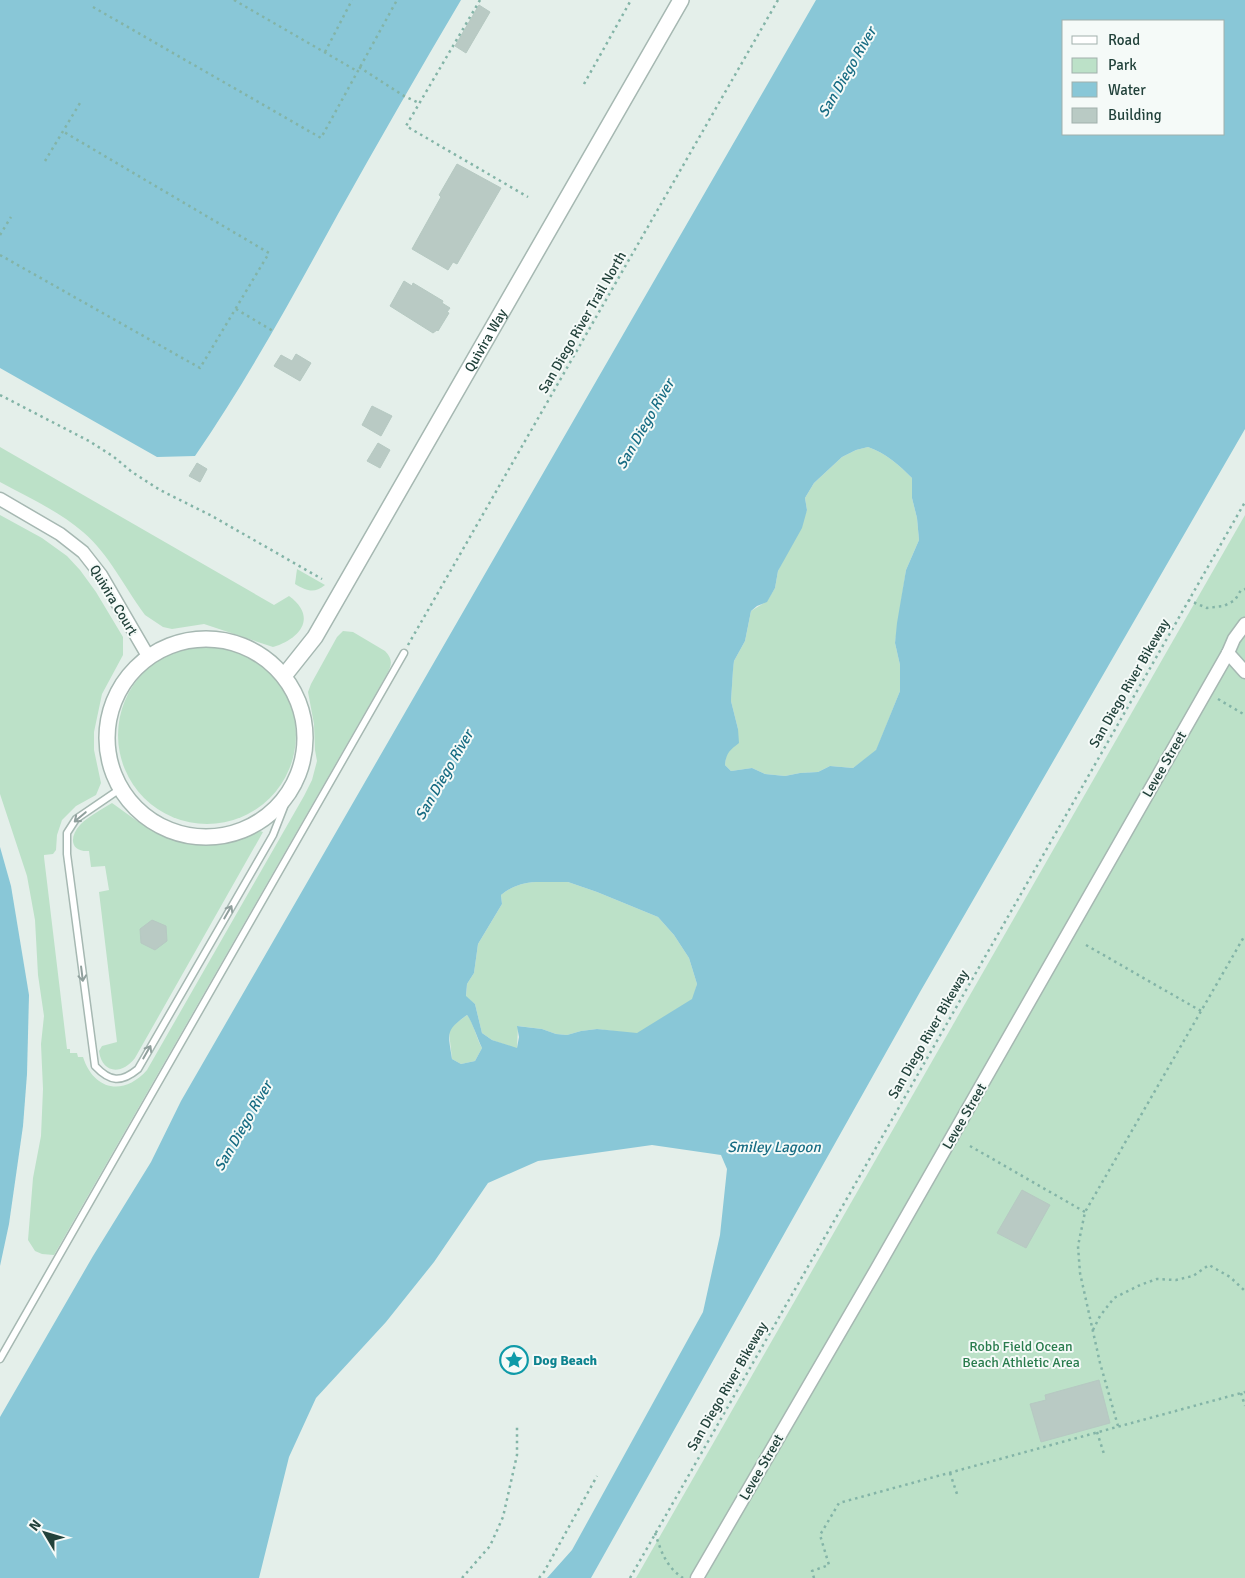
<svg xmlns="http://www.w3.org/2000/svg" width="1245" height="1578" font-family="Signika,sans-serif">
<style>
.green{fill:#bce1c8}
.water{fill:#89c7d7;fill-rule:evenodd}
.building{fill:#b9cac4;stroke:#b6c9c2}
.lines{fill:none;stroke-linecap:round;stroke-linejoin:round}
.service-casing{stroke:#a6b8b2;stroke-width:9}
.minor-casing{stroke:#a6b8b2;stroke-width:15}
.tertiary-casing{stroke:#a6b8b2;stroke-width:18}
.path{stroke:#83b4a7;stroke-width:2.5;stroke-dasharray:2.5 4;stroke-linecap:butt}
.service{stroke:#fff;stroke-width:6}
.minor{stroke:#fff;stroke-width:12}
.tertiary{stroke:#fff;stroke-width:15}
.oneway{stroke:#90a09d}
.labels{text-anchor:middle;stroke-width:4;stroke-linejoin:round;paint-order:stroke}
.street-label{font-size:14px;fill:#22423b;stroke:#f5faf8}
.park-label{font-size:14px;fill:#297c4d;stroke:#f5faf8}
.culture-label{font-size:14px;font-weight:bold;fill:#0d838f;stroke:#f5faf8;text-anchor:start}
.water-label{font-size:15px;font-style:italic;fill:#176c83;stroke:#f5faf8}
</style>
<rect width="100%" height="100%" fill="#e4efea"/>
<g class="green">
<path d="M0 447 274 605 289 596C318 617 300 639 273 647L204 624 172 629 163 627 145 615C125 588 109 554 83 532 59 511 27 497 0 482Z"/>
<path d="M868 447C887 454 898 464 912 478V498L917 518 919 540 906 570 895 643 900 665V691L876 751 853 768 830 766 818 772 800 773 785 776 765 774 752 768 731 771 725 765 726 755 730 749 738 729 731 701 733 669 734 661 745 641 751 611 767 601 775 588 778 571 807 510 805 498 814 483 842 457 856 450Z"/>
<path d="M0 515 42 538 67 556 80 570 96 592 123 637V655L102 694 94 732V750L101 783 96 795 76 806 62 820 57 835 56 850 53 854 44 855V857L67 1049H70V1053H77L78 1057H83C94 1091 124 1096 147 1070L304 796 312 780 317 761 315 750 314 724 308 692 311 684 337 637 343 631 353 632 385 651C393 659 392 665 387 674L54 1255 42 1254 35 1251 28 1240 33 1178 41 1136 43 1089 41 1044 44 1016 38 975 35 920 27 876 0 794Z"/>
<polygon points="1245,515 1245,1578 636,1578"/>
<path d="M297 569 325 585C314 594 307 591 295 584Z"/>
<circle cx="207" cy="735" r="89"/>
<path d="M112 803C125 812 140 824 154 831 188 850 226 846 260 831L263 832 135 1058C122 1075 102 1074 99 1051L102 1046 117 1042 99 892 109 890 105 866 91 867 89 851C70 852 69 837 80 825 86 818 104 808 112 803Z"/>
<path d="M536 882H568L597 892 658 917 674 935 689 958 697 984 693 999 637 1034 597 1029 581 1031 567 1035 556 1034 542 1029 518 1026 517 1049 492 1040 482 1033 475 1004 466 997 467 984 474 973 478 944 502 904 501 895C512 886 522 883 536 882Z"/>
<path d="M467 1015C472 1019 477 1040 482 1048L475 1061 461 1064 452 1059 449 1032 451 1027Z"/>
</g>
<g class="water">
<path d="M0 0H461C419 71 378 142 338 214 293 296 248 379 195 456L157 457 0 368Z"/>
<path d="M816 0H1245V429L920 992 591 1578H547L572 1550 703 1312 720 1235 727 1169 721 1155 652 1145 538 1161 488 1183 434 1262 386 1322 316 1398 289 1457 259 1578H0V1417L93 1256 151 1162 181 1101ZM1064 21H1224V134H1064ZM868 447C887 454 898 464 912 478V498L917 518 919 540 906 570 897 623 895 643 900 665V691L876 750 853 768 830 766 818 772 800 773 785 776 765 774 752 768 731 771 725 765C726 753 730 750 739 743L738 729 731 701 733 670 734 661 745 641 751 611 757 606 767 602 775 588 778 571 802 528 807 510 805 498 814 483 842 457 856 450ZM536 882H568L597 892 658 917 674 935 689 958 697 984 692 999 637 1033 597 1029 581 1031 567 1035 556 1034 542 1029 517 1026 519 1037 517 1048 492 1040 482 1033 475 1004 466 996 467 984 474 973 478 944 502 904 501 895C512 886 522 883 536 882ZM467 1015C471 1019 478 1040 482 1048L475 1061 461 1064 452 1059C448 1032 445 1031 467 1015Z"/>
<polygon points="0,847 11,886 29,995 27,1074 23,1126 9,1224 0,1266"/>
</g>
<g class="building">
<polygon points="479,5 490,12 466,53 455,46"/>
<polygon points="457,164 501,188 457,264 453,262 448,270 412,249 441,197 439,195"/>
<polygon points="404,281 412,286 413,283 443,301 442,303 450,308 447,312 449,313 438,331 437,330 433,333 390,306"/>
<polygon points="296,354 311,363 300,381 274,366 281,355 292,361"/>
<polygon points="372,406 392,416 381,436 362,425"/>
<polygon points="378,443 390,450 380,468 367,461"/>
<polygon points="197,463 207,469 200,482 189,476"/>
<polygon points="152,920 166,926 167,941 155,950 141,943 140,929"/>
<polygon points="1022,1190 1050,1205 1026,1248 997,1233"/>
<polygon points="1099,1380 1110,1423 1041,1442 1030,1404 1046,1400 1045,1395"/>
</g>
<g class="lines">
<defs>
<g id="service">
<path d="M120 789 76 819 67 833V854L95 1066C110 1082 121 1083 138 1069L273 835 291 789"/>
<polyline points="0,1359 404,653"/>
</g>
<g id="minor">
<polyline points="0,499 60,534 83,552 101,575 148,656"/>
<polyline points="1228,653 1245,672"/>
<polyline points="697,1578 876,1270 1228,653 1234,639 1245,624"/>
</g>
<g id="tertiary">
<circle cx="206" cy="738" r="99"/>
<path id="s1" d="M284 676 315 637 681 0"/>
</g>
</defs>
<use href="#service" class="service-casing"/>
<use href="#minor" class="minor-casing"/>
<use href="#tertiary" class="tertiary-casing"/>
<g class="path">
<polyline points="234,0 357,71"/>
<polyline points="480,0 406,126 528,197"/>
<polyline points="93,7 321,138 397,0"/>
<polyline points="325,52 352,0"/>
<polyline points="359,67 404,96 419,103"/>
<polyline points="584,84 631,0"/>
<polyline points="45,161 80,103"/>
<polyline points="0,235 11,217"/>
<polyline points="0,255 200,368 269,253 64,132"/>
<polyline points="236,309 273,331"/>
<polyline points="0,395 89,441 114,457 132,472 160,490 212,516 322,579"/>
<polyline points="1188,600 1207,608 1224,606 1235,600 1241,590 1245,589"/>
<polyline points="408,645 778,0"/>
<polyline points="1218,699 1245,715"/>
<polyline points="1086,945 1201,1011"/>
<polyline points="970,1146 1085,1212"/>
<polyline points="1093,1330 1100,1316 1114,1298 1140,1285 1157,1279 1176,1280 1193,1276 1209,1265 1230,1277 1245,1291"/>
<polyline points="1241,1393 1245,1406"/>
<polyline points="1118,1426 1100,1363 1080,1273 1078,1246 1085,1212 1245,935"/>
<polyline points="1097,1432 1104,1454"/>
<polyline points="950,1473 957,1494"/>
<path d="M655 1533C661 1551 666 1567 683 1578"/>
<polyline points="462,1578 490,1546 503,1517 517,1455 517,1424"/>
<polyline points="539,1578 544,1572 597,1476"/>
<polyline points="630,1578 1245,502"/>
<polyline points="814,1578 812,1571 829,1565 820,1535 839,1503 1245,1392"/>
</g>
<use href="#service" class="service"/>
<use href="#minor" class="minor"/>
<use href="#tertiary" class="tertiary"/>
</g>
<defs><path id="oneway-shaft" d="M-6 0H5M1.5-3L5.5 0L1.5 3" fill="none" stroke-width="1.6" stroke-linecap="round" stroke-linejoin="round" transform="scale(1.25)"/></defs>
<g class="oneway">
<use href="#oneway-shaft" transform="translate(80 817) rotate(140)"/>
<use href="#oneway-shaft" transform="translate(228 912) rotate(-60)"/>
<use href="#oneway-shaft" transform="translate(82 974) rotate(83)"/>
<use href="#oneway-shaft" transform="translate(147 1052) rotate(-60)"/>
</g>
<defs>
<symbol id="sight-ring" viewBox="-11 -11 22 22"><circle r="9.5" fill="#f5faf8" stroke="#0f9aa8" stroke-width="1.5"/><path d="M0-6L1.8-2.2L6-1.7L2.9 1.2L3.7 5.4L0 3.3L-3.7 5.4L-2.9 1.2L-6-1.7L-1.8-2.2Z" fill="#0f9aa8"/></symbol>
</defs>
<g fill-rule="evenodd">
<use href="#sight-ring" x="498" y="1344" width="32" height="32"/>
</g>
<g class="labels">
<g class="street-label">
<text transform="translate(582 322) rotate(-60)" y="5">San Diego River Trail North</text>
<text dy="5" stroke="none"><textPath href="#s1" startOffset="392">Quivira Way</textPath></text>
<text transform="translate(114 600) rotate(59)" y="5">Quivira Court</text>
<text transform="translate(1129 683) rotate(-60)" y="5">San Diego River Bikeway</text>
<text transform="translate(1164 764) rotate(-60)" y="5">Levee Street</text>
<text transform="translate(928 1034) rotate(-60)" y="5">San Diego River Bikeway</text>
<text transform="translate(964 1116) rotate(-60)" y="5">Levee Street</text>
<text transform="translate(727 1386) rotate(-60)" y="5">San Diego River Bikeway</text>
<text transform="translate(761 1467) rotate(-60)" y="5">Levee Street</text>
</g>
<g class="park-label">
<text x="1021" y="1351">Robb Field Ocean<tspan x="1021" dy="16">Beach Athletic Area</tspan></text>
</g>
<g class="culture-label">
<text x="533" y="1365">Dog Beach</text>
</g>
<g class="water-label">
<text transform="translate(847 72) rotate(-60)" y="5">San Diego River</text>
<text transform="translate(645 424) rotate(-60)" y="5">San Diego River</text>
<text transform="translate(444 775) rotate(-60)" y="5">San Diego River</text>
<text transform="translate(243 1126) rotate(-60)" y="5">San Diego River</text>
<text x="774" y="1152">Smiley Lagoon</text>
</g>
</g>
<rect x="1062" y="20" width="162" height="115" fill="#f5faf8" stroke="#a1b0ac"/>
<rect x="1072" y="36" width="25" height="8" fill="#ffffff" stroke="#a1b0ac"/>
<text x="1108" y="45" font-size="15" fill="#22423b">Road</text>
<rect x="1072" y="58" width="25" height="15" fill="#bce1c8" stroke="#a1b0ac"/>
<text x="1108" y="70" font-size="15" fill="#22423b">Park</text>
<rect x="1072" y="82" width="25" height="15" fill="#89c7d7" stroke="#a1b0ac"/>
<text x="1108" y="95" font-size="15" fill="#22423b">Water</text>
<rect x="1072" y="108" width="25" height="15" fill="#b9cac4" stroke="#a1b0ac"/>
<text x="1108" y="120" font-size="15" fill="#22423b">Building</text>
<g transform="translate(45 1533) rotate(308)" stroke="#f5faf8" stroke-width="4" paint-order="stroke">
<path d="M0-4L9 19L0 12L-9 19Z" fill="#22423b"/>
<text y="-8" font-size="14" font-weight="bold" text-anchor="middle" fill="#22423b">N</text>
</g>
</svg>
